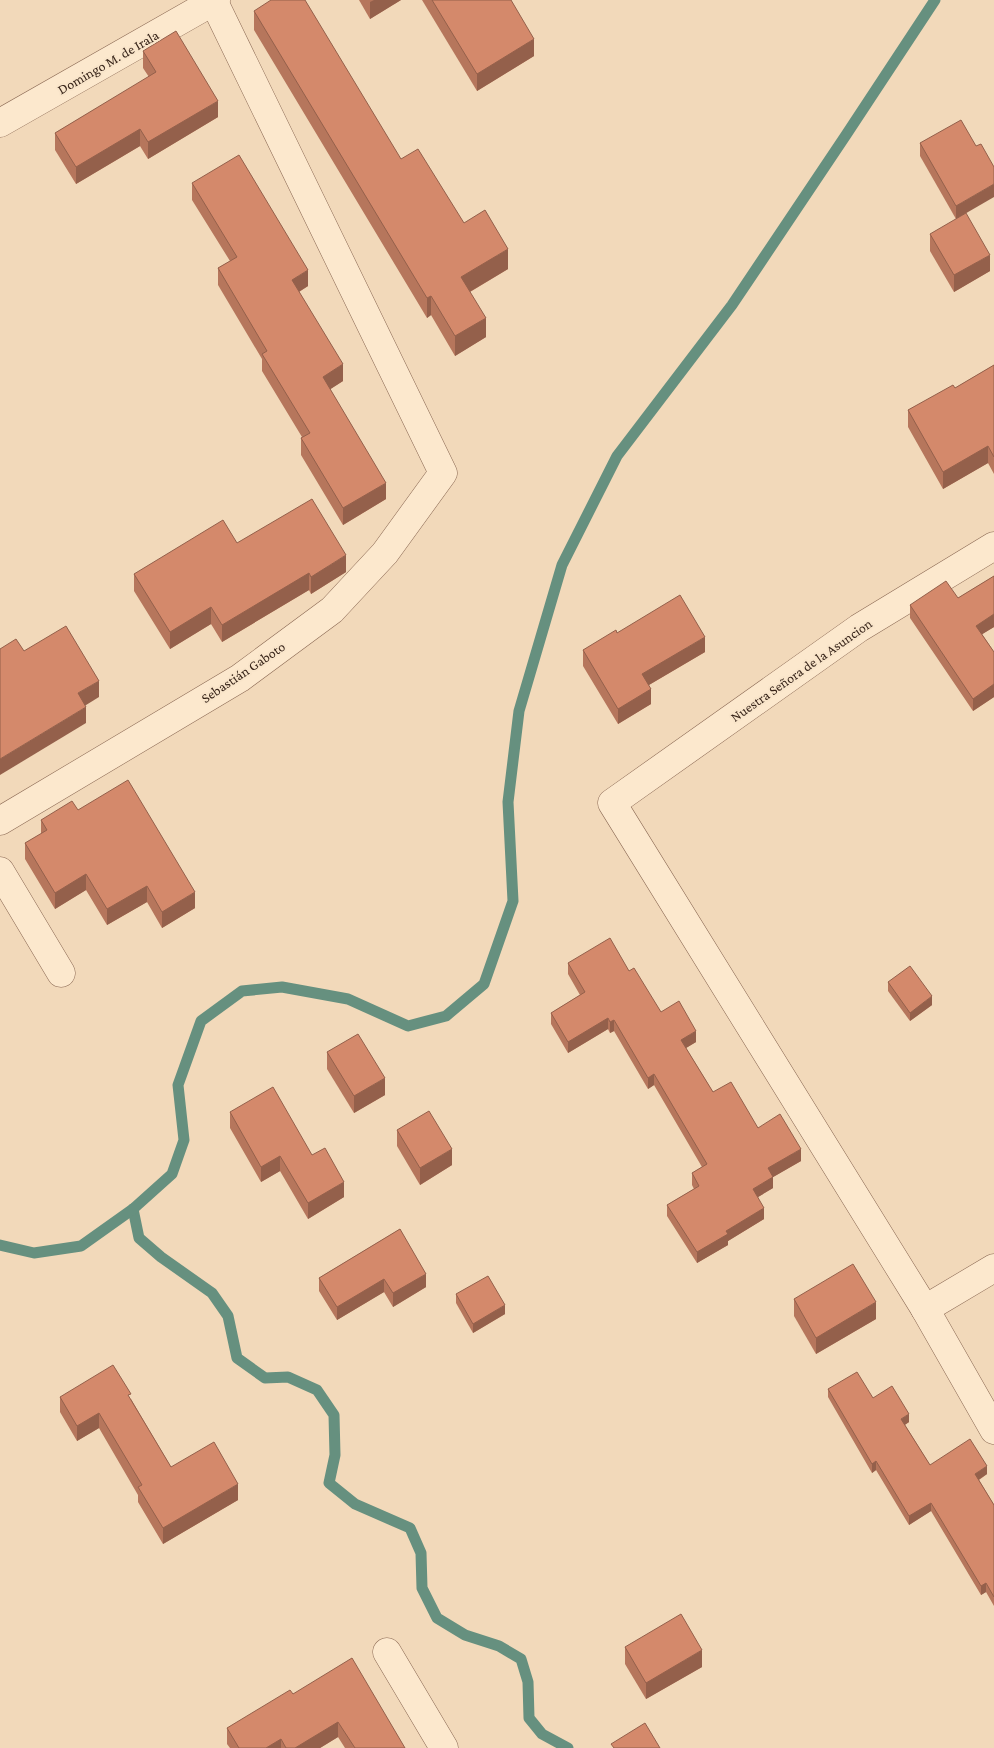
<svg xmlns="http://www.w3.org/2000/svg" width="994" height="1748" font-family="'Crimson Pro',serif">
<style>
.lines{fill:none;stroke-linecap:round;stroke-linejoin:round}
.stream{stroke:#66907f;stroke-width:11}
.street-casing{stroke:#8a6853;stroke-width:29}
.street{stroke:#fce8cd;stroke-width:28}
.wall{fill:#b6765c}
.shaded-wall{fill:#94604b}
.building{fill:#d4896b;stroke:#94604b}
.labels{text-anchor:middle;stroke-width:4;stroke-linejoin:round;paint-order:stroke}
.street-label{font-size:14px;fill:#372419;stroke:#f9e5ca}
</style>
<rect width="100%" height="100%" fill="#f2d9ba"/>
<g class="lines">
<g class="stream">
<polyline points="133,1209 139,1238 161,1257 212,1293 228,1316 237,1358 265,1378 288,1377 317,1390 334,1415 335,1455 329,1483 355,1504 410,1528 421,1553 422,1588 437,1618 465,1635 499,1646 521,1659 528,1682 529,1718 542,1734 568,1748"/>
<polyline points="0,1245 34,1253 81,1246 133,1209 172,1174 184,1140 178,1085 201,1021 242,991 282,987 348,999 408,1026 446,1016 484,984 513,901 508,802 519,711 562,565 617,456 732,305 846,135 935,0"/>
</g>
<defs>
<g id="street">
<polyline points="0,123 216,0"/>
<polyline points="994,546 859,628 612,803 925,1309 994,1430"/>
<polyline points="0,821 240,678 332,610 385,553 443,473 213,0"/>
<polyline points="0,871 61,973"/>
<polyline points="925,1309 994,1268"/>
<polyline points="387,1652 444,1748"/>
</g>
</defs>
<use href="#street" class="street-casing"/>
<use href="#street" class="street"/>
</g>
<g class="wall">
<polygon points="359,0 401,0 370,19"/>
<polygon points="422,0 511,0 534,56 477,91"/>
<polygon points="254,11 401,159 508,269 470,292 486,337 455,356 431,315 427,318 254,30"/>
<polygon points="143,51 218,117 148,159 140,146 76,184 55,150 55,133 149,77 143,68"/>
<polygon points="920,143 976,146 956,219 920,156"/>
<polygon points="192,183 308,286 299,292 343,381 330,389 386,499 343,525 301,455 301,438 302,437 262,371 262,359 218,285 218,268 230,261 192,200"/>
<polygon points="930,234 990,271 954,292 930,251"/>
<polygon points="994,365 994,474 988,463 943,489 908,427 908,410 955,388"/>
<polygon points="237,543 346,572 311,594 309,590 222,642 211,624 170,649 134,591 134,574"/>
<polygon points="994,576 994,627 982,634 994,652 994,697 973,711 910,618 910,605 958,598"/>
<polygon points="617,633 705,652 649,685 651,704 618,724 583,666 583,650"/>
<polygon points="78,810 195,908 162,928 147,902 107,925 86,890 55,909 25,859 25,843 41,834 41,820"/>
<polygon points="568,963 629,971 661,1012 696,1042 686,1048 713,1092 801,1161 773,1177 773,1188 758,1197 764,1219 728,1241 728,1245 697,1263 667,1216 667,1205 694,1189 692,1185 692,1173 702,1167 654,1085 648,1089 614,1031 610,1033 608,1029 568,1053 551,1024 551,1013 580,995 568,974"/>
<polygon points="888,982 932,1005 910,1021 888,991"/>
<polygon points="327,1052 385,1095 354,1113 327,1069"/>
<polygon points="230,1112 312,1155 344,1197 308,1219 280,1171 261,1182 230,1128"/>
<polygon points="397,1130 452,1165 420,1185 397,1146"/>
<polygon points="400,1229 426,1287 393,1307 384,1292 337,1320 319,1291 319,1278"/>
<polygon points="456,1294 505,1314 473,1333 456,1303"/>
<polygon points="794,1299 876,1319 816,1354 794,1316"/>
<polygon points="828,1389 909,1422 905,1425 930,1465 987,1474 979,1480 994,1505 994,1606 986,1592 981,1595 931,1511 909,1525 876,1470 872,1473 828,1397"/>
<polygon points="60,1397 131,1399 171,1467 238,1500 163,1544 138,1502 138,1495 99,1428 77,1441 60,1412"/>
<polygon points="625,1647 702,1667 646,1699 625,1664"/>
<polygon points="293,1694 405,1748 345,1748 338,1737 320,1748 230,1748 227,1744 227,1728"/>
</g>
<g class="shaded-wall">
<polygon points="374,0 401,0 370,19 370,2"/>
<polygon points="534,39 534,56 477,91 477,74"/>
<polygon points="218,101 218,117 148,159 148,142"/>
<polygon points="140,129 140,146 76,184 76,167"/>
<polygon points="994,184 994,197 956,219 956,206"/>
<polygon points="508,249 508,269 461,297 461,277"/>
<polygon points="990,255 990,271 954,292 954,275"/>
<polygon points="308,270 308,286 292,296 292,280"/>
<polygon points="431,296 431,315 427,318 427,298"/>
<polygon points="486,318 486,337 455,356 455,336"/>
<polygon points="343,364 343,381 323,394 323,377"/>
<polygon points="988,446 988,463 943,489 943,472"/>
<polygon points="386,483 386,499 343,525 343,508"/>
<polygon points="346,555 346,572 311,594 311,577"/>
<polygon points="309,573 309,590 222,642 222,625"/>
<polygon points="211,607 211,624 170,649 170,632"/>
<polygon points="994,614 994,627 976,638 976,626"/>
<polygon points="705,637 705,652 642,689 642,674"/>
<polygon points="99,681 99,697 78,710 78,693"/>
<polygon points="994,684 994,697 973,711 973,699"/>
<polygon points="651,689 651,704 618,724 618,709"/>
<polygon points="86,707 86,723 0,775 0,759"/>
<polygon points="86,874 86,890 55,909 55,893"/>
<polygon points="147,886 147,902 107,925 107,909"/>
<polygon points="195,892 195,908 162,928 162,912"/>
<polygon points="932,996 932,1005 910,1021 910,1013"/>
<polygon points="608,1018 608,1029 568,1053 568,1042"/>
<polygon points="614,1020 614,1031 610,1033 610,1022"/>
<polygon points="696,1031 696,1042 681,1051 681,1040"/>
<polygon points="654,1074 654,1085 648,1089 648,1078"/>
<polygon points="385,1078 385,1095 354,1113 354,1096"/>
<polygon points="452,1149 452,1165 420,1185 420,1168"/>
<polygon points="801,1149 801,1161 768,1180 768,1168"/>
<polygon points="280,1156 280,1171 261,1182 261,1167"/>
<polygon points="773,1177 773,1188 753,1200 753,1189"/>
<polygon points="344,1182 344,1197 308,1219 308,1203"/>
<polygon points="764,1208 764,1219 728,1241 728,1245 697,1263 697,1252 726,1231"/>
<polygon points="426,1274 426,1287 393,1307 393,1293"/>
<polygon points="384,1279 384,1292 337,1320 337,1307"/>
<polygon points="876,1302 876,1319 816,1354 816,1338"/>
<polygon points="505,1305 505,1314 473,1333 473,1324"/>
<polygon points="99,1413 99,1428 77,1441 77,1426"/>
<polygon points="909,1414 909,1422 901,1427 901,1419"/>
<polygon points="876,1461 876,1470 872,1473 872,1464"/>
<polygon points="987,1466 987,1474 975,1482 975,1474"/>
<polygon points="238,1484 238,1500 163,1544 163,1528"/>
<polygon points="931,1503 931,1511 909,1525 909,1516"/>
<polygon points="986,1583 986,1592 981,1595 981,1586"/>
<polygon points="702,1650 702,1667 646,1699 646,1683"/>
<polygon points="338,1722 338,1737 320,1748 295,1748"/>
<polygon points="281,1739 281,1748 266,1748"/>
</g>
<g class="building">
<polygon points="271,0 305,0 401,159 418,149 464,223 485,210 508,249 461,277 486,318 455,336 431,296 427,298 254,11"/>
<polygon points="432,0 511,0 534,39 477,74"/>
<polygon points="176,31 218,101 148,142 140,129 76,167 55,133 156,72 143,51"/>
<polygon points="961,120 976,146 981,144 994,167 994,184 956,206 920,143"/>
<polygon points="239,155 308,270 292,280 343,364 323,377 386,483 343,508 301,438 310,433 262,354 267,351 218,268 237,257 192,183"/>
<polygon points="966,213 990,255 954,275 930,234"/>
<polygon points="994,365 994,457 988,446 943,472 908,410 953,385 955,388"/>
<polygon points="312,499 346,555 311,577 309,573 222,625 211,607 170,632 134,574 223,520 237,543"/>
<polygon points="994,576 994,614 976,626 994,652 994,684 973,699 910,605 946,581 958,598"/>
<polygon points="680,595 705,637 642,674 651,689 618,709 583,650 616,630 617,633"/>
<polygon points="66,626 99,681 78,693 86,707 0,759 0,649 16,639 24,651"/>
<polygon points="128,780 195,892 162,912 147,886 107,909 86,874 55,893 25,843 47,830 41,820 72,801 78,810"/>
<polygon points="610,938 629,971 634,968 661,1012 679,1001 696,1031 681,1040 713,1092 731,1082 758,1128 780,1114 801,1149 768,1168 773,1177 753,1189 764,1208 726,1231 728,1234 697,1252 667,1205 699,1186 692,1173 707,1164 654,1074 648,1078 614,1020 610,1022 608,1018 568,1042 551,1013 585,992 568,963"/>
<polygon points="910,966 932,996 910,1013 888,982"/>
<polygon points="358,1034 385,1078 354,1096 327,1052"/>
<polygon points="273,1087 312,1155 325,1148 344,1182 308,1203 280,1156 261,1167 230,1112"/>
<polygon points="429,1111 452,1149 420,1168 397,1130"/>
<polygon points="400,1229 426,1274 393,1293 384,1279 337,1307 319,1278"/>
<polygon points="853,1264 876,1302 816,1338 794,1299"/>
<polygon points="488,1276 505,1305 473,1324 456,1294"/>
<polygon points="113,1365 131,1394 128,1395 171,1467 214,1442 238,1484 163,1528 138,1487 142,1485 99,1413 77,1426 60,1397"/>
<polygon points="857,1372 873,1398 892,1386 909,1414 901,1419 930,1465 970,1439 987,1466 975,1474 994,1505 994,1597 986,1583 981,1586 931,1503 909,1516 876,1461 872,1464 828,1389"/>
<polygon points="681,1614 702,1650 646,1683 625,1647"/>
<polygon points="352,1658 405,1748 355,1748 338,1722 295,1748 286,1748 281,1739 266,1748 239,1748 227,1728 290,1690 293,1694"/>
<polygon points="645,1723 660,1748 614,1748 611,1744"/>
</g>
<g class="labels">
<g class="street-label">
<text transform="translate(108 62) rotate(-30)" y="5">Domingo M. de Irala</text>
<text transform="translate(801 670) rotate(-35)" y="5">Nuestra Señora de la Asuncion</text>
<text transform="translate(243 672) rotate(-34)" y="5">Sebastián Gaboto</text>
</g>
</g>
</svg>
